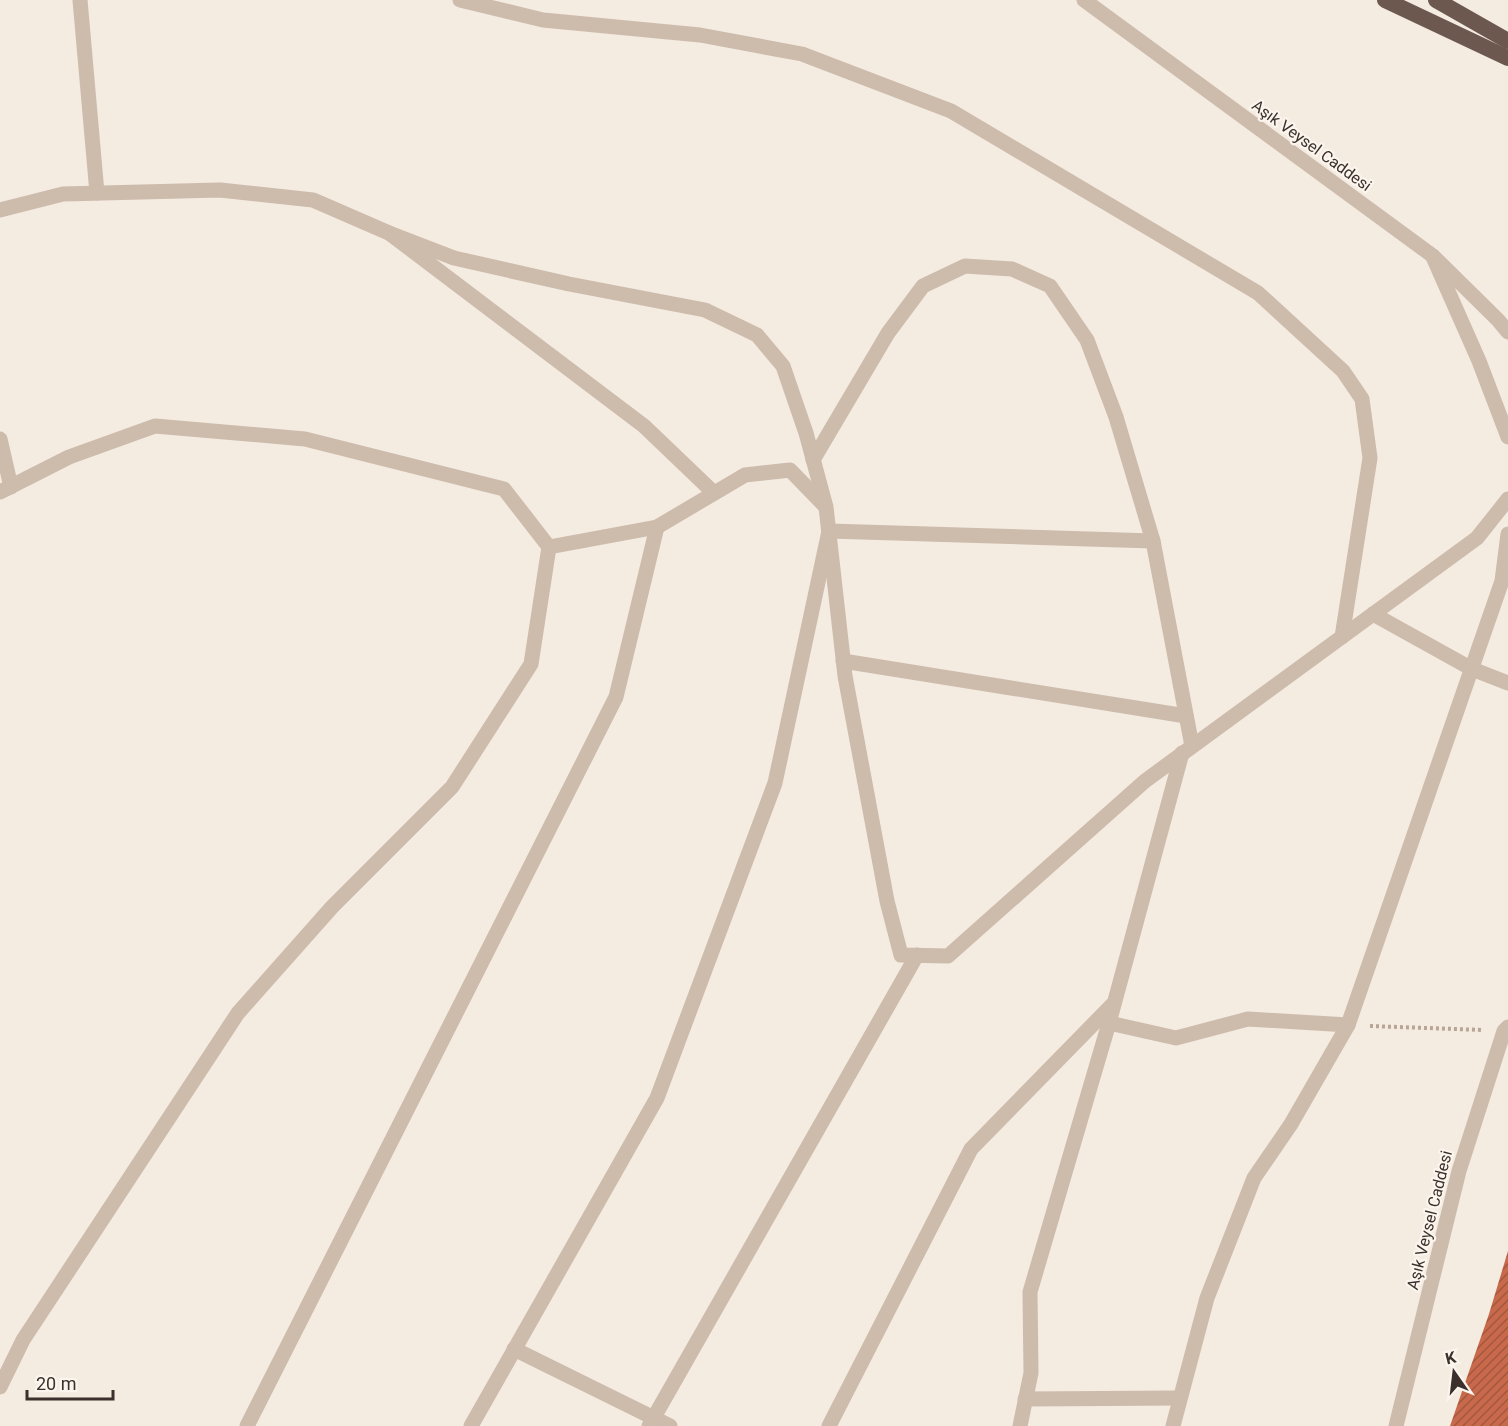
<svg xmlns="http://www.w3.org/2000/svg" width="1508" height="1426" font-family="Roboto,sans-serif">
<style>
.building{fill:url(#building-hatch)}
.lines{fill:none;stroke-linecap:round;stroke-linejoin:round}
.path{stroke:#b9a596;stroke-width:4;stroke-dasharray:3 3;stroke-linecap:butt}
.minor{stroke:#cdbbac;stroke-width:15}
.tertiary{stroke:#cdbbac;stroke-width:15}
.trunk{stroke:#6c584f;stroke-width:16}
.labels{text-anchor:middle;stroke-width:4.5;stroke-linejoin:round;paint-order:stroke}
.street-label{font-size:16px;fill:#3b302b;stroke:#fbf5ee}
</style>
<defs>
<pattern id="building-hatch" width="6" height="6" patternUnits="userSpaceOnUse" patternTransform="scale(1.5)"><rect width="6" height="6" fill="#c8694b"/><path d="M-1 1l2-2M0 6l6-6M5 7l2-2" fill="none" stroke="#a4573f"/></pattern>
</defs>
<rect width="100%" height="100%" fill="#f4ebe1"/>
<polygon class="building" points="1508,1251 1508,1426 1450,1426 1489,1314"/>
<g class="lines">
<polyline class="path" points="1370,1026 1483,1030"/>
<g class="minor">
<polyline points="80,0 97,193"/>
<polyline points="460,0 543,20 700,35 802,54 951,111 1258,293 1343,371 1362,399 1370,458 1342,637"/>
<polyline points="0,210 63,194 220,190 313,200 389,233 644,426 714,493"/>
<polyline points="389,233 454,258 569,284 705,310 757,335 783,366 806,433 826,507 845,676 887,901 901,955 948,956 1145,781 1477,538 1508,499"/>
<polyline points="1433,257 1479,361 1508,437"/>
<polyline points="0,439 11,487"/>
<polyline points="813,460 888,333 923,286 965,266 1012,269 1050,286 1087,340 1116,417 1153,541 1192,746"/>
<polyline points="0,492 69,457 155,426 305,439 504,489 549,547 531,664 452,787 332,907 238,1013 23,1340 0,1387"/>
<polyline points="549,547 657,527 745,475 790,470 824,505"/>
<polyline points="1373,614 1472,669 1508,683"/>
<polyline points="843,661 1186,716"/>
<polyline points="1109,1023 1176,1038 1248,1019 1348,1025"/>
<polyline points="514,1349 670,1426"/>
<polyline points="1025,1399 1180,1398"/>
<polyline points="247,1426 616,697 657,527"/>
<polyline points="471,1426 657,1098 775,783 829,531 1153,541"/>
<polyline points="649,1426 917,955"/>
<polyline points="829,1426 971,1149 1112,1005"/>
<polyline points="1020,1426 1031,1373 1030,1292 1109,1023 1182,753"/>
<polyline points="1173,1426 1207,1298 1254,1178 1291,1124 1348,1025 1502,581 1508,534"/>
</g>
<g class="tertiary">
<polyline points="1084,0 1433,256 1498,320 1508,332"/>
<polyline points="1396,1426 1459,1171 1504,1031 1508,1027"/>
</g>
<g class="trunk">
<polyline points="1385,0 1508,58"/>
<polyline points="1436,0 1508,41"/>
</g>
</g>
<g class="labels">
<g class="street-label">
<text transform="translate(1312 145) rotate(36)" y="6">Aşık Veysel Caddesi</text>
<text transform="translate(1429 1220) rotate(-76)" y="6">Aşık Veysel Caddesi</text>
</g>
</g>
<g transform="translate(1454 1372) rotate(346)" stroke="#fbf5ee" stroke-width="4.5" paint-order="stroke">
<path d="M0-4.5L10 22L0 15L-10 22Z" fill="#3b302b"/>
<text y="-9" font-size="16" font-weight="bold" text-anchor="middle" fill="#3b302b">K</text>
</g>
<path d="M27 1390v9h86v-9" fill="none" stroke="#3b302b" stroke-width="3"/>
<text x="36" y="1390" font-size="18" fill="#3b302b" stroke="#fbf5ee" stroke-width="4.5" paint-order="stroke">20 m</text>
</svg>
